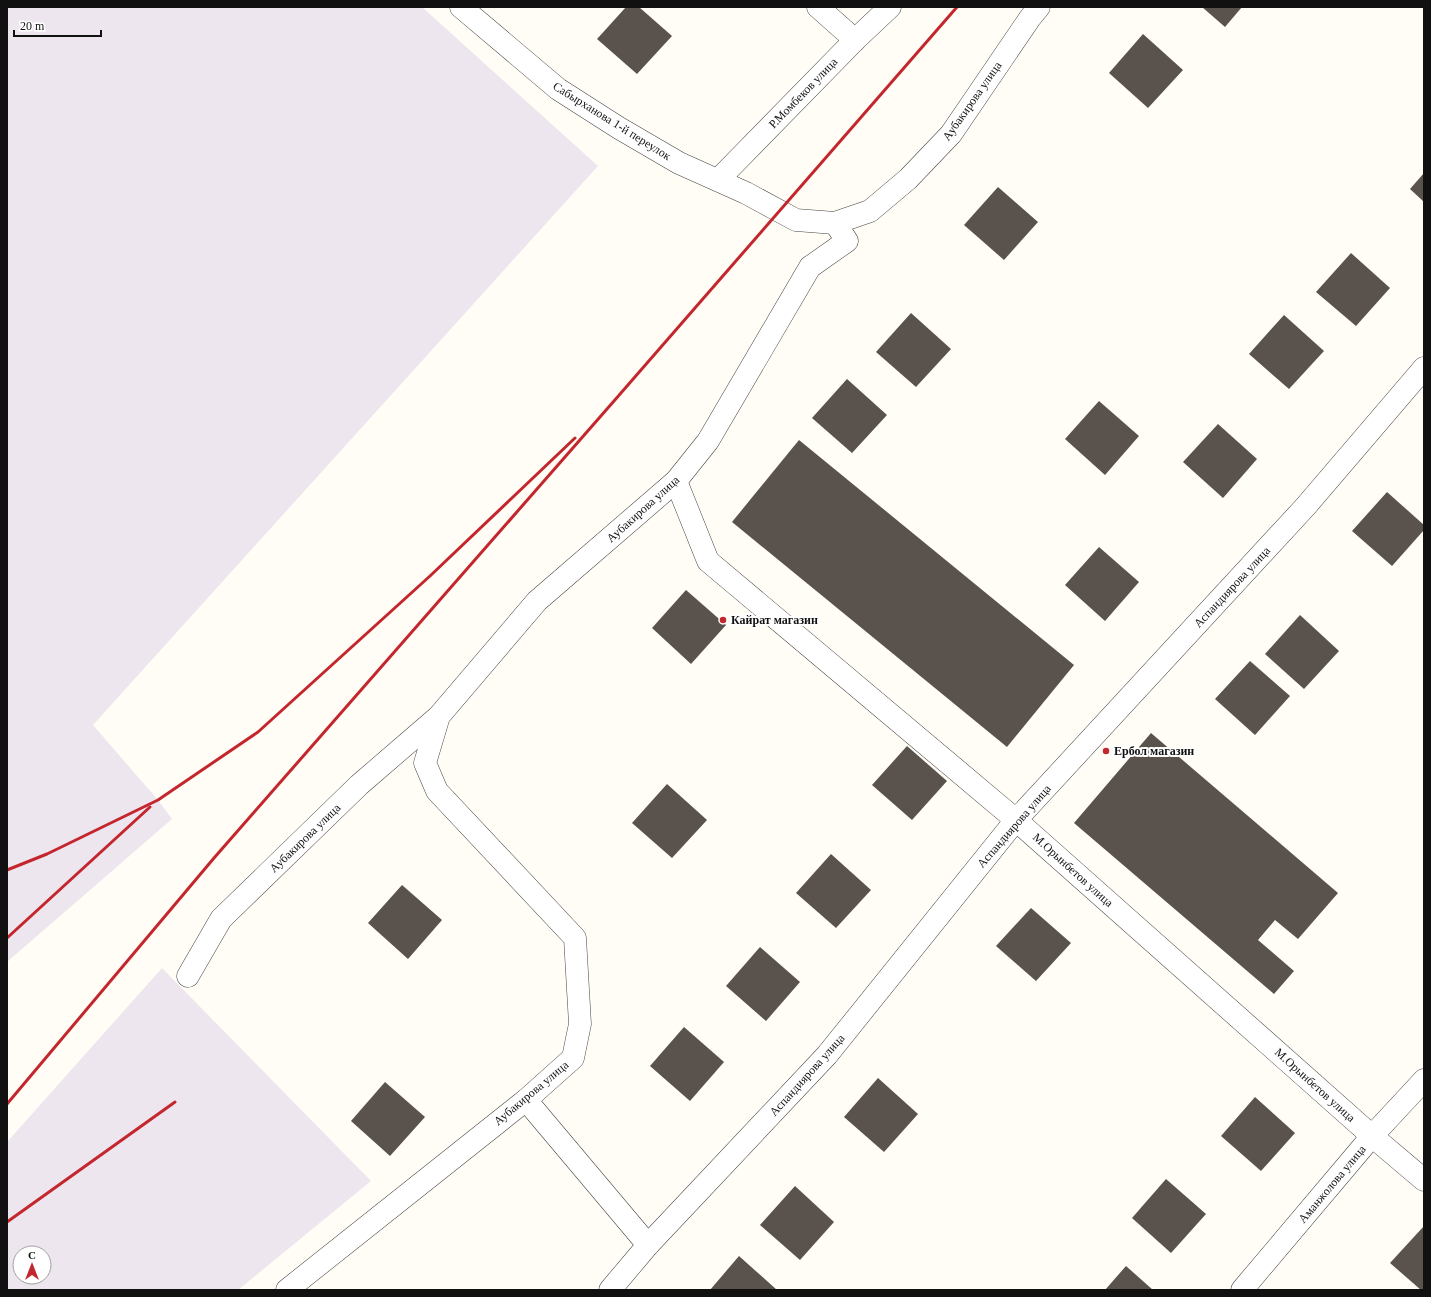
<svg xmlns="http://www.w3.org/2000/svg" width="1431" height="1297" font-family="Georgia,serif">
<style>
.industrial{fill:#eee6ef;fill-rule:evenodd}
.building{fill:#5a524d}
.lines{fill:none;stroke-linecap:round;stroke-linejoin:round}
.minor-casing{stroke:#444;stroke-width:23}
.minor{stroke:#fff;stroke-width:22}
.rail{stroke:#c4262e;stroke-width:3}
.poi-dot{fill:#c4262e;stroke:#fff;stroke-width:1.5}
.labels{text-anchor:middle;stroke-width:4;stroke-linejoin:round;paint-order:stroke}
.street-label{font-size:12px;fill:#111;stroke:#fff}
.poi-label{font-size:12px;font-weight:bold;fill:#111;stroke:#fff;text-anchor:start}
</style>
<rect width="100%" height="100%" fill="#fffdf5"/>
<g class="industrial">
<polygon points="7,7 422,7 598,166 93,725 158,800 172,819 7,962"/>
<path d="M162 968 371 1181 238 1290H7V1142ZM20 1253H44V1277H20Z"/>
</g>
<g class="building">
<polygon points="626,7 639,7 672,36 637,74 597,39"/>
<polygon points="1202,7 1242,7 1225,27"/>
<polygon points="1143,34 1183,70 1148,108 1109,73"/>
<polygon points="1424,173 1424,202 1410,189"/>
<polygon points="998,187 1038,222 1004,260 964,225"/>
<polygon points="1351,253 1390,288 1356,326 1316,292"/>
<polygon points="911,313 951,349 916,387 876,352"/>
<polygon points="1284,315 1324,351 1289,389 1249,354"/>
<polygon points="847,379 887,415 852,453 812,418"/>
<polygon points="1099,401 1139,436 1105,475 1065,439"/>
<polygon points="1218,424 1257,459 1223,498 1183,462"/>
<polygon points="799,440 1074,665 1007,747 732,522"/>
<polygon points="1387,492 1424,525 1424,530 1392,566 1352,531"/>
<polygon points="1099,547 1139,582 1105,621 1065,585"/>
<polygon points="686,590 726,625 691,664 652,628"/>
<polygon points="1300,615 1339,651 1304,689 1265,654"/>
<polygon points="1250,661 1290,696 1255,735 1215,699"/>
<polygon points="1151,733 1338,893 1298,939 1275,920 1258,940 1294,971 1274,994 1074,823"/>
<polygon points="907,746 947,781 912,820 872,785"/>
<polygon points="667,784 707,820 672,858 632,823"/>
<polygon points="831,854 871,890 836,928 796,893"/>
<polygon points="402,885 442,920 408,959 368,923"/>
<polygon points="1031,908 1071,943 1036,981 996,946"/>
<polygon points="760,947 800,982 766,1021 726,986"/>
<polygon points="684,1027 724,1062 690,1101 650,1066"/>
<polygon points="878,1078 918,1114 884,1152 844,1117"/>
<polygon points="385,1082 425,1117 390,1156 351,1121"/>
<polygon points="1255,1097 1295,1133 1261,1171 1221,1136"/>
<polygon points="1166,1179 1206,1214 1171,1253 1132,1218"/>
<polygon points="795,1186 834,1222 800,1260 760,1225"/>
<polygon points="1424,1226 1424,1290 1421,1290 1390,1263"/>
<polygon points="739,1256 777,1290 710,1290"/>
<polygon points="1126,1266 1153,1290 1105,1290"/>
</g>
<g class="lines">
<defs>
<g id="minor">
<polyline points="461,7 558,89 619,128 679,163 746,193 796,220 835,223 870,211 908,179 951,134 1030,18 1039,7"/>
<polyline points="818,7 855,40"/>
<polyline points="718,180 855,40 890,7"/>
<polyline points="676,481 708,561 1016,820 1372,1136 1424,1180"/>
<polyline points="188,976 221,919 359,785 439,716"/>
<polyline points="526,1100 648,1245"/>
<polyline points="287,1290 526,1100 573,1058 580,1024 575,938 437,791 425,763 439,716 537,601 676,481 708,441 810,267 847,241 835,223"/>
<polyline points="610,1290 648,1245 827,1055 1016,820 1306,506 1424,368"/>
<polyline points="1242,1290 1372,1136 1424,1080"/>
</g>
</defs>
<use href="#minor" class="minor-casing"/>
<use href="#minor" class="minor"/>
<g class="rail">
<polyline points="7,870 47,854 158,800 258,732 430,576 575,438"/>
<polyline points="7,938 150,807"/>
<polyline points="7,1104 214,858 614,401 957,7"/>
<polyline points="7,1222 175,1102"/>
</g>
</g>
<g class="poi-dot">
<circle cx="723" cy="620" r="4"/>
<circle cx="1106" cy="751" r="4"/>
</g>
<g class="labels">
<g class="street-label">
<text transform="translate(803 93) rotate(-46)" y="4">Р.Момбеков улица</text>
<text transform="translate(972 101) rotate(-55)" y="4">Аубакирова улица</text>
<text transform="translate(612 121) rotate(32)" y="4">Сабырханова 1-й переулок</text>
<text transform="translate(643 509) rotate(-42)" y="4">Аубакирова улица</text>
<text transform="translate(1232 587) rotate(-47)" y="4">Аспандиярова улица</text>
<text transform="translate(1014 826) rotate(-49)" y="4">Аспандиярова улица</text>
<text transform="translate(305 838) rotate(-44)" y="4">Аубакирова улица</text>
<text transform="translate(1073 870) rotate(42)" y="4">М.Орынбетов улица</text>
<text transform="translate(807 1075) rotate(-48)" y="4">Аспандиярова улица</text>
<text transform="translate(1315 1085) rotate(42)" y="4">М.Орынбетов улица</text>
<text transform="translate(531 1093) rotate(-40)" y="4">Аубакирова улица</text>
<text transform="translate(1332 1184) rotate(-50)" y="4">Аманжолова улица</text>
</g>
<g class="poi-label">
<text x="731" y="624">Кайрат магазин</text>
<text x="1114" y="755">Ербол магазин</text>
</g>
</g>
<rect width="1431" height="1297" fill="none" stroke="#111111" stroke-width="16"/>
<g transform="translate(32 1265)"><circle r="19" fill="#ffffff" stroke="#a0a0a0"/>
<path d="M0-3L7 15L0 10L-7 15Z" fill="#c4262e"/>
<text y="-6" font-size="11" font-weight="bold" text-anchor="middle" fill="#111111">С</text>
</g>
<path d="M14 30v6h87v-6" fill="none" stroke="#111111" stroke-width="2"/>
<text x="20" y="30" font-size="12" fill="#111111" stroke="#ffffff" stroke-width="3" paint-order="stroke">20 m</text>
</svg>
